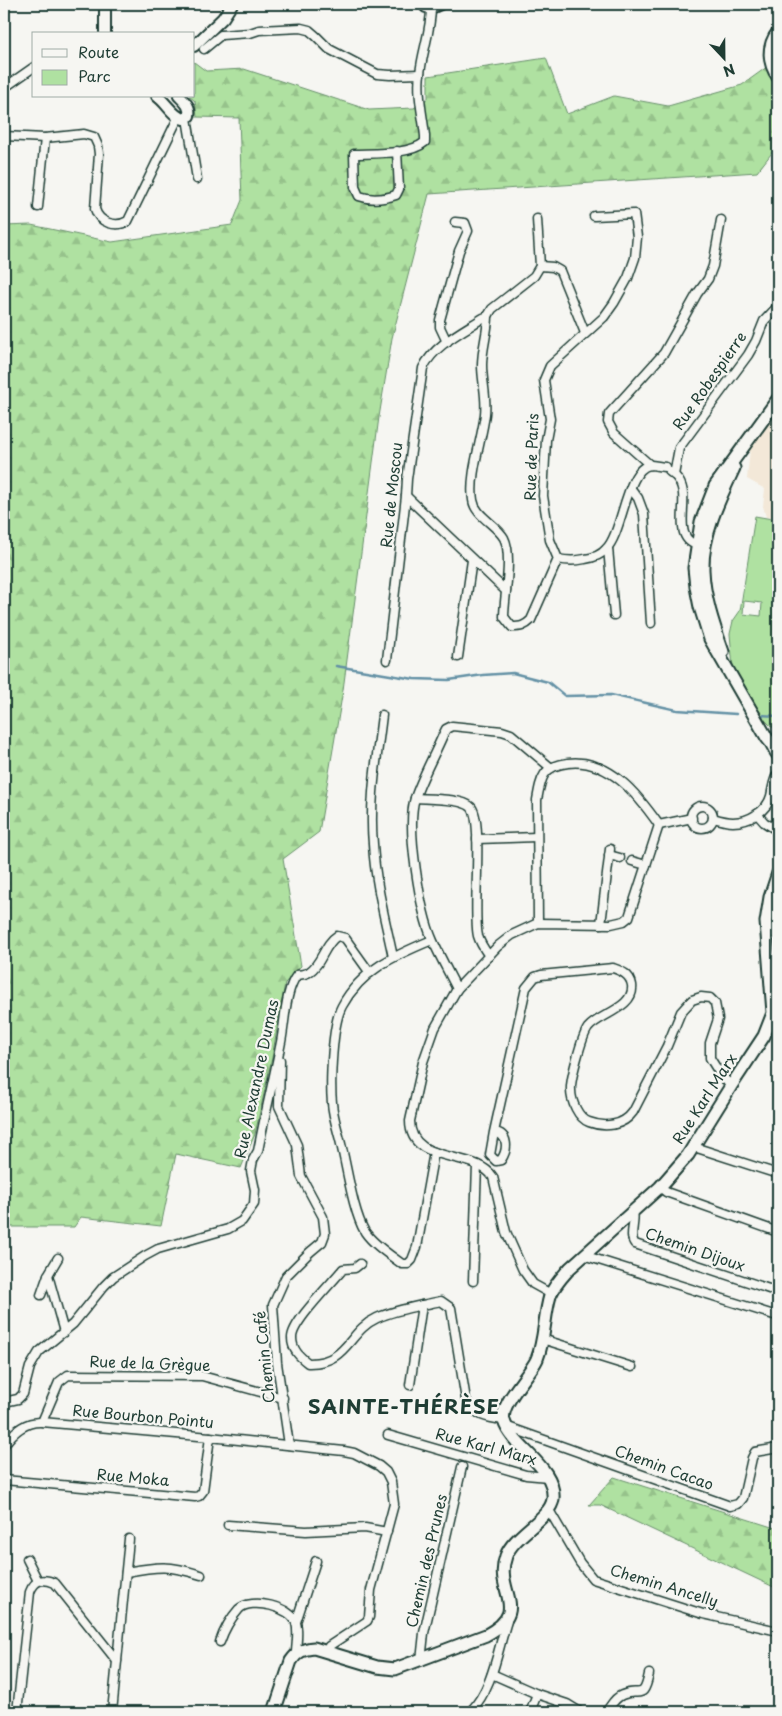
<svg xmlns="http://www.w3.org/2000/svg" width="782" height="1716" font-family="'Playpen Sans',sans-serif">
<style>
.built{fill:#f3e8d8}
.green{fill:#afe1a1;stroke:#678f6a;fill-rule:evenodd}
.forest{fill:url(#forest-firs);stroke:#678f6a}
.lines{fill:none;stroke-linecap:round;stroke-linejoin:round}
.stream{stroke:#6491a5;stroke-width:2.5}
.minor-casing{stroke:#1f3d34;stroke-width:11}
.tertiary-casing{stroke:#1f3d34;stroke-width:14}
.secondary-casing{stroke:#1f3d34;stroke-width:15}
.minor{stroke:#f6f6f2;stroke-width:8}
.tertiary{stroke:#f6f6f2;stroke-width:10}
.secondary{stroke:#f6f6f2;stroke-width:11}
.labels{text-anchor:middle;stroke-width:4.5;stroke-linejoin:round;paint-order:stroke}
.street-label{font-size:15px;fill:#1f3d34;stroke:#f6f6f2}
.district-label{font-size:20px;font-weight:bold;letter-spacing:1px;fill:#1f3d34;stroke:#f6f6f2}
</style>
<defs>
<pattern id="forest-firs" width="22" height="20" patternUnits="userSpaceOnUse" patternTransform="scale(1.25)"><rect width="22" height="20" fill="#afe1a1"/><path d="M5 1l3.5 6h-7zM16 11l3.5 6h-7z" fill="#96c28b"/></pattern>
</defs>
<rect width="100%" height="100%" fill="#f6f6f2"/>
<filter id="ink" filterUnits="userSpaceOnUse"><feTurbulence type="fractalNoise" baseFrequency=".02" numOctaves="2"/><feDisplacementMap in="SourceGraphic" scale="10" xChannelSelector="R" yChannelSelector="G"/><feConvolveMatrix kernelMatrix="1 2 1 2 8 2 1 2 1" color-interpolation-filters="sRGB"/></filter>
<g filter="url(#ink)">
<polygon class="built" points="778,409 778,518 766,517 763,506 765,489 747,479 750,449"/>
<path class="green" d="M755 516 778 520V728L772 727 765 720 733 668 730 634 733 621 740 611ZM744 601 762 603 761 616 743 614Z"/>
<g class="forest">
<polygon points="546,58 567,114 614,96 668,106 742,85 778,59 778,145 757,172 429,194 392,338 379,417 343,690 319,832 283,859 301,966 285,983 272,1058 255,1134 241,1168 176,1154 161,1226 81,1217 74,1227 4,1227 4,226 31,225 112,242 232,225 242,200 239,118 197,117 195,101 189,96 194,96 194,62 206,71 244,69 369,110 414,108 428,98 428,76"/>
<polygon points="614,1477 778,1529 778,1589 600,1505 589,1505"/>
</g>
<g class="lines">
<g class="stream">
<polyline points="336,666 414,679 449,680 483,675 513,673 548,682 565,696 611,695 677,710 736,714"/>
<polyline points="759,715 778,716"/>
</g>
<defs>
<g id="minor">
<polyline points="204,49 221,35 250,33 259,30 301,28 309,30 316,36 329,49 377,74 390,75 420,74"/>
<polyline points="4,88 34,67"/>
<polyline points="187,118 197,179"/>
<path d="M4 136 45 138 84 134 94 137 98 146 99 154 95 209C99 223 116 228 128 221L178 118"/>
<path d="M397 151 399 189 396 195C384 199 370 200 359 196L355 187 354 154C373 153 410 155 425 142V136C423 116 417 94 420 74 422 52 431 31 431 8"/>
<polyline points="38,207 45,138"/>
<path d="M537 219 540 266 534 276 492 309 488 316C488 332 482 348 482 365 482 381 487 397 485 414 482 440 469 475 473 500 475 516 496 524 504 538 513 555 504 598 504 617L512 627C521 627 525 626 531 620L558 559"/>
<polyline points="540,266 553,267 560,271 585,333"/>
<polyline points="447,342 440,327 440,320 459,251 468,231 465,223 455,222"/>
<polyline points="650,465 614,433 608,422 609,414 664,353 697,294 708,279 713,266 721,220"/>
<path d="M670 472C673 474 677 477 679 481 692 501 668 540 701 546"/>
<polyline points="674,475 679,448 748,355 756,341 764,321 778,306"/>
<polyline points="631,489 638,498 644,514 651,623"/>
<polyline points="406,496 506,591"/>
<polyline points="608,548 614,615"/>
<polyline points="558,559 550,540 543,496 546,440 550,419 544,380 550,366 604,317 614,303 628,278 635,258 637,237 634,214 594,216"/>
<path d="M558 559C567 561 576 561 585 559 593 558 601 555 606 549 623 533 626 468 650 465 655 465 661 467 666 467"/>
<polyline points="458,657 472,560"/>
<path d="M387 660 406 496 407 479 423 368C434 345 463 331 483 318L488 316"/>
<path d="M382 715C377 758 369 801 373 844 375 882 385 919 393 957"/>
<path d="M415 798C428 799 462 798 471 807 484 819 472 912 478 936 480 943 484 949 489 956"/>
<circle cx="702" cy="817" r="11"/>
<polyline points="757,814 764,822 778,831"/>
<path d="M713 818C720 820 727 822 733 822 749 822 767 811 771 796 773 788 773 780 778 773"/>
<polyline points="659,825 692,818"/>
<polyline points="477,839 536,837"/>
<polyline points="609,855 620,858"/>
<polyline points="632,861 646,865"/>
<polyline points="766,922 778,937"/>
<path d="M538 923 537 800C541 777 543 766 568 763 609 758 638 795 659 825"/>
<polyline points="601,924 610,849"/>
<path d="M432 940C396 955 362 969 342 1006 332 1024 330 1082 332 1103 333 1117 338 1131 341 1144 347 1168 353 1212 365 1232 374 1245 390 1255 402 1264H408L412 1260 417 1247 434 1152"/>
<path d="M457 989C449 973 440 957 433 941 420 912 406 827 415 798 422 777 434 756 443 735L446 729 452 726 502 731 511 734 550 767"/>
<polyline points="280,1060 279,1106 297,1145 301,1176 323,1217 325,1234 322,1242 310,1252 286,1276 273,1305 277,1363 289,1445"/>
<path d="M494 1132C509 1134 508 1150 501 1160L496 1161 490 1155 494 1132 526 988 535 977 541 975 613 968C621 971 630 974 632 985 635 1008 599 1014 588 1028 582 1036 570 1080 571 1090 571 1101 578 1118 589 1122 605 1128 623 1126 633 1112L667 1046 681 1012 692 1000 701 997 710 998 715 1003 718 1019 710 1043V1058L720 1074 731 1086"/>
<polyline points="694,1147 778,1174"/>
<polyline points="660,1187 666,1192 778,1232"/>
<path d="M633 1212C636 1222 628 1236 635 1244L778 1292"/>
<polyline points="583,1255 777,1316"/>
<path d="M360 1264 355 1268 343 1269C331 1284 292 1322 292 1338 292 1350 300 1357 308 1363 348 1364 348 1331 377 1318 397 1309 420 1306 441 1301L451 1308 466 1400C475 1416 487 1418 504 1420"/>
<polyline points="48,1275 64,1332"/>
<polyline points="473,1281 477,1165"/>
<path d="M551 1294 533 1284 523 1270 506 1232 493 1177C475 1149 410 1166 410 1121L423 1062 435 1028 457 989 498 946 512 935 538 923 611 924 624 921 629 917 659 825"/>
<polyline points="41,1295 48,1275 58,1258"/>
<polyline points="542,1339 632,1367"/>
<polyline points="410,1385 422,1305"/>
<path d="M4 1402 18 1399 23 1394 30 1367 39 1352 73 1324 104 1286 113 1277 145 1256 158 1249 228 1229 242 1221 254 1204 255 1190 251 1171 253 1160 258 1151C265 1114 274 1078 281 1042 285 1023 285 990 297 975 301 974 305 975 309 972 322 964 324 944 337 936L345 938 370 973"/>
<polyline points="42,1422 59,1382 68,1375 202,1376 283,1398"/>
<polyline points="508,1427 730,1506 738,1504 743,1498 752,1458 755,1452 778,1448"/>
<polyline points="388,1435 526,1475 548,1477"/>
<path d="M4 1445C13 1432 25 1421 42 1422L210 1437 344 1451 354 1453 379 1466 386 1472 391 1482 394 1504 371 1590 369 1617 367 1621 329 1646 326 1651"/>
<polyline points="4,1480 195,1497 199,1496 203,1491 210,1437"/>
<polyline points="549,1510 580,1563 593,1579 703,1614 778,1631"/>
<polyline points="228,1525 306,1531 365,1528 387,1532"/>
<polyline points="27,1559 38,1581"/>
<path d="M126 1572C159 1566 169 1565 201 1575"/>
<polyline points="296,1622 316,1561"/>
<path d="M220 1642C224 1630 231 1618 239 1609 251 1597 292 1607 296 1623 299 1632 296 1644 296 1654"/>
<polyline points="421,1661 424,1633 462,1467"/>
<polyline points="492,1674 537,1694 567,1704 580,1712"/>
<path d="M17 1712 30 1592C35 1579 43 1578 55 1583L117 1661"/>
<polyline points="112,1712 129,1539"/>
<path d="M470 1712C493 1688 497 1652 507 1621"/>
<polyline points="530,1712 537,1694"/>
<path d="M606 1712C611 1706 614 1698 622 1695 639 1687 643 1703 649 1674"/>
</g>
<g id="tertiary">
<polyline points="105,4 105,34"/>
<polyline points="425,4 426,7 431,8 440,4"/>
<polyline points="194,46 223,18 232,4"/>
<path d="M157 96C167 103 173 117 184 119L189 116C191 107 185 102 179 96"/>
</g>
<g id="secondary">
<path d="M778 32C767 46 768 63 778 77"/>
<path d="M778 399 715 486 701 522 694 568 696 587 700 607 710 639 767 738C774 745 773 749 778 755"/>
<path d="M723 652C714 626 704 598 703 570 702 535 719 500 734 468"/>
<path d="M274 1712 291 1661C297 1652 303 1649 314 1648L377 1667 395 1669 486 1635C533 1610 493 1591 506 1556 513 1535 551 1518 553 1499 556 1466 513 1449 504 1421 499 1404 530 1375 537 1359 545 1339 544 1316 550 1296 554 1285 563 1276 570 1268L660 1187 688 1155 731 1086 764 1036 773 1013 766 922 770 897 778 873"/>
</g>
</defs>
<use href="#minor" class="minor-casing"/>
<use href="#tertiary" class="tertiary-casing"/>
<use href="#secondary" class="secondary-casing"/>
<use href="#minor" class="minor"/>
<use href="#tertiary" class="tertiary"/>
<use href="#secondary" class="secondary"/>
</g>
</g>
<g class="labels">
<g class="street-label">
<text transform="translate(710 381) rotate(-55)" y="5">Rue Robespierre</text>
<text transform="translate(532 457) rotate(-88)" y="5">Rue de Paris</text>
<text transform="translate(392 495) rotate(-84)" y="5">Rue de Moscou</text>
<text transform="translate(257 1079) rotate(-78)" y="5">Rue Alexandre Dumas</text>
<text transform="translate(705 1099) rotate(-57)" y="5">Rue Karl Marx</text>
<text transform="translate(695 1250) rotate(19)" y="5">Chemin Dijoux</text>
<text transform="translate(265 1357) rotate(-96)" y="5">Chemin Café</text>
<text transform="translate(150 1364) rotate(2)" y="5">Rue de la Grègue</text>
<text transform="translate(143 1417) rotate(5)" y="5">Rue Bourbon Pointu</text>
<text transform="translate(486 1447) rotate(15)" y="5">Rue Karl Marx</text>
<text transform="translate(664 1468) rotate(20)" y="5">Chemin Cacao</text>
<text transform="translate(133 1478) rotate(5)" y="5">Rue Moka</text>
<text transform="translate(427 1561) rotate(-77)" y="5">Chemin des Prunes</text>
<text transform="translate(664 1586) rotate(17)" y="5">Chemin Ancelly</text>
</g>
<g class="district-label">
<text x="404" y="1414">SAINTE-THÉRÈSE</text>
</g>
</g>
<rect width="782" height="1716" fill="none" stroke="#f6f6f2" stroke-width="20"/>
<rect x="10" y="10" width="762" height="1696" fill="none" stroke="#1f3d34" stroke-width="2" filter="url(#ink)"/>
<rect x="32" y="32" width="162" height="65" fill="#f6f6f2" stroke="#a0aca6"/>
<rect x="42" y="49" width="25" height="8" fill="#f6f6f2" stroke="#a0aca6"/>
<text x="78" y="58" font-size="15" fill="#1f3d34">Route</text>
<rect x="42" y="70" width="25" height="15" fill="#afe1a1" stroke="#a0aca6"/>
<text x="78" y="82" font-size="15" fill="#1f3d34">Parc</text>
<g transform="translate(724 58) rotate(158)" stroke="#f6f6f2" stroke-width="4" paint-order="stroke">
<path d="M0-4L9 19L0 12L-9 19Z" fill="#1f3d34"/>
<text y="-8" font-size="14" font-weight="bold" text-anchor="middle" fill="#1f3d34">N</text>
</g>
</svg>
